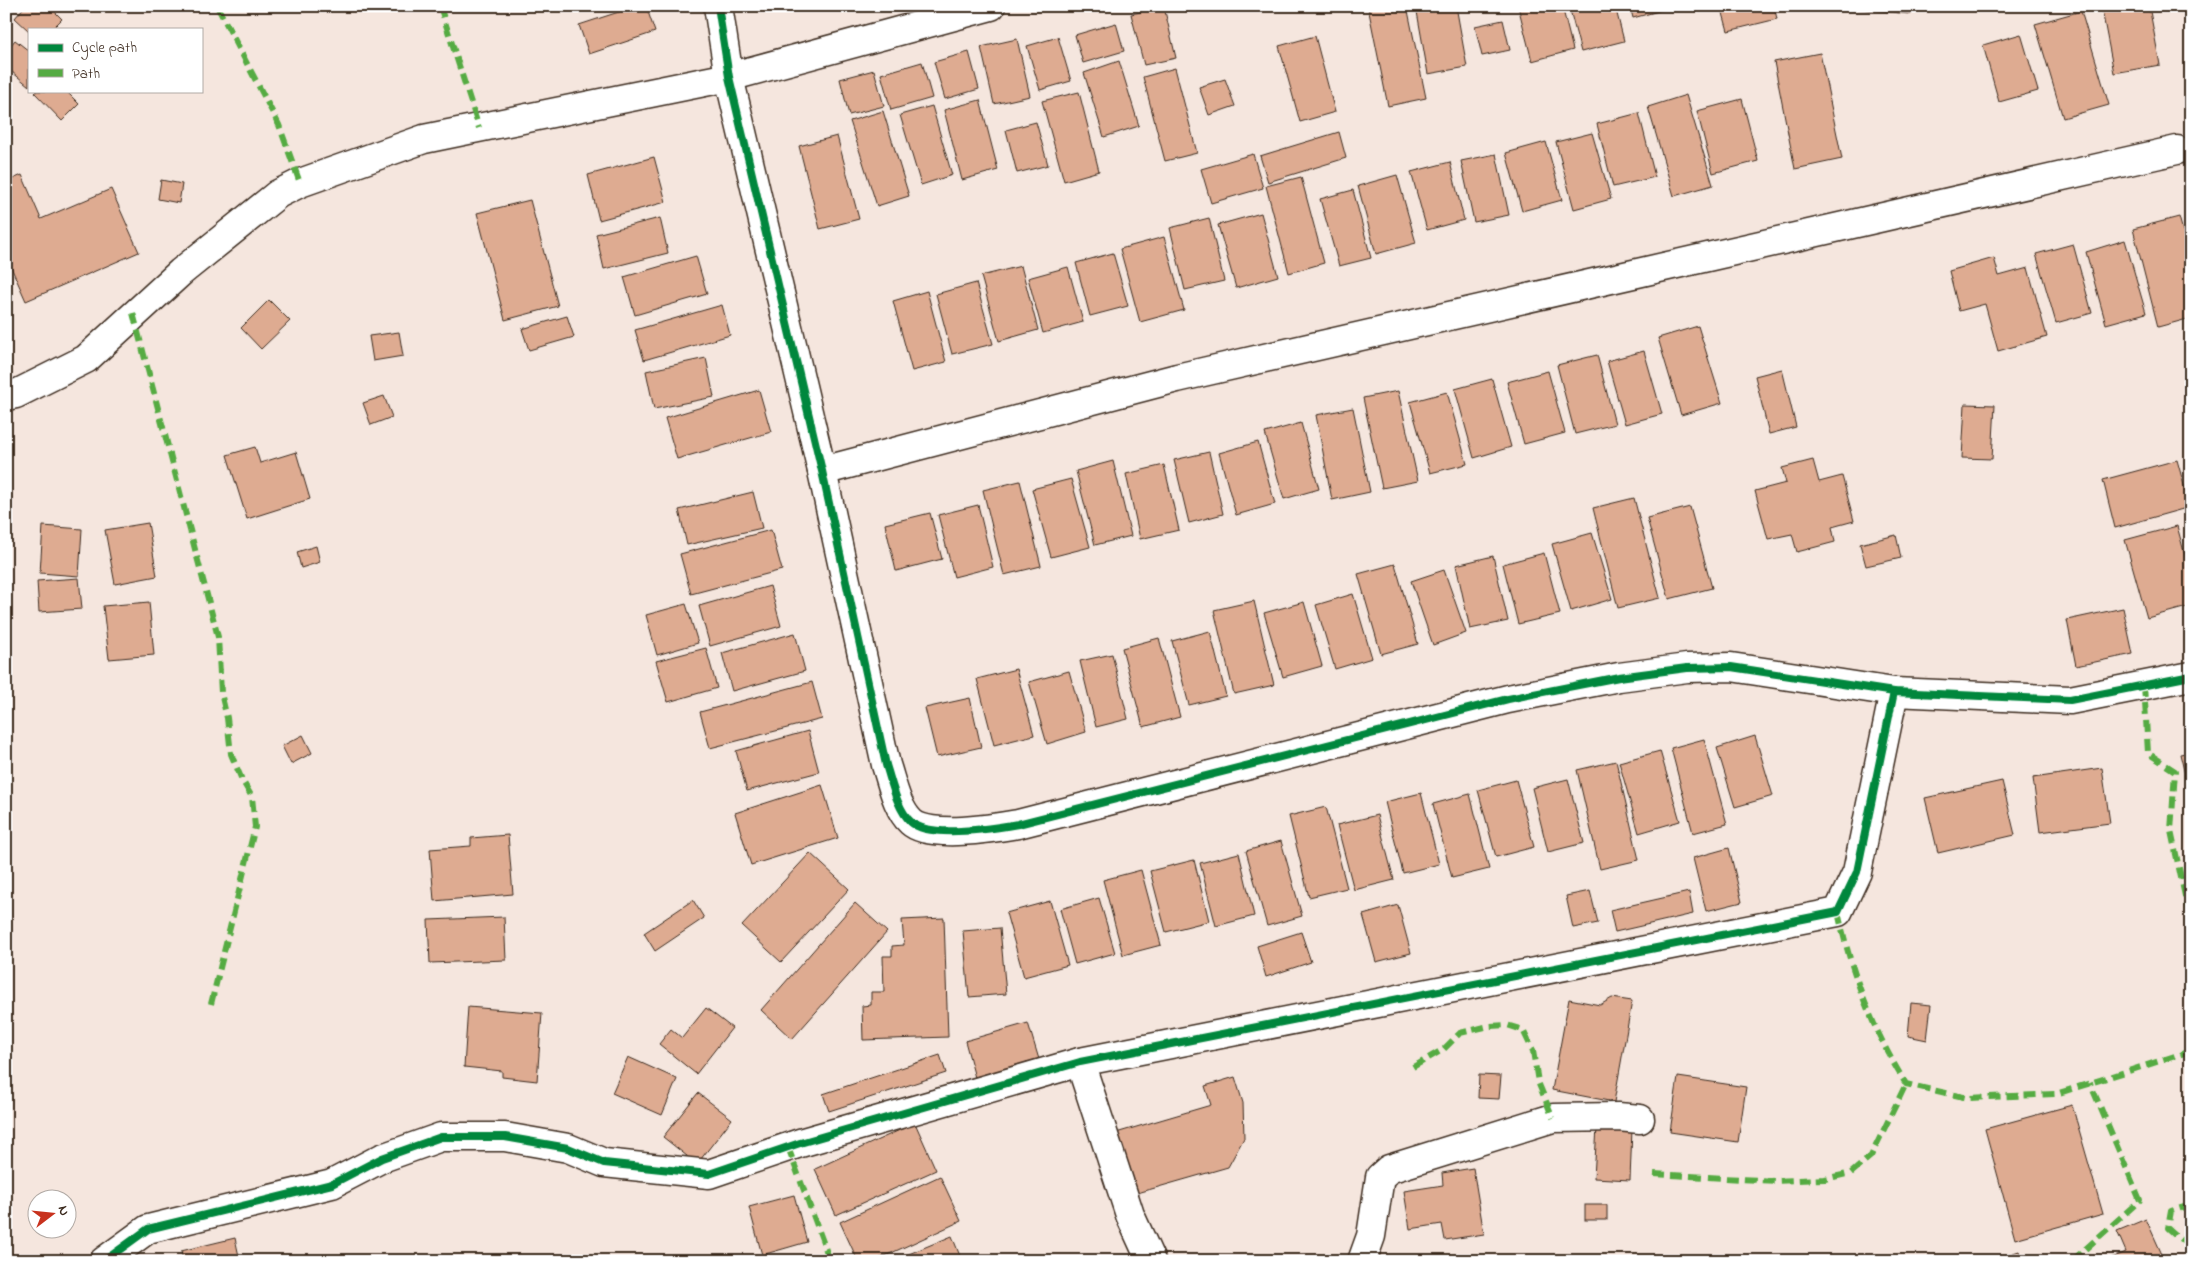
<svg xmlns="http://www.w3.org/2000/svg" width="2197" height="1267" font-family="'Indie Flower',sans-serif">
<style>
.building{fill:#deab91;stroke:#3b2a1e}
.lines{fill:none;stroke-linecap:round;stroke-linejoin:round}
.minor-casing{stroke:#3b2a1e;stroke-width:31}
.minor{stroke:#fff;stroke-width:28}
.quiet{stroke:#55ab43;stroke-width:6;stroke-dasharray:12 6;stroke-linecap:butt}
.cycleway-casing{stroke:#fff;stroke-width:11}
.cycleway{stroke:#00873e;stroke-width:8}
</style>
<rect width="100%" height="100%" fill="#f5e6de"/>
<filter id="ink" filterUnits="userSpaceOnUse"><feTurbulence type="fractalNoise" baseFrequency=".02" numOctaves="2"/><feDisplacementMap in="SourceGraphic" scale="10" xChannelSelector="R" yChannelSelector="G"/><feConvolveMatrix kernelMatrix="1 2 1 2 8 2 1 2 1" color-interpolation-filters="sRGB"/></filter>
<g filter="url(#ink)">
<g class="building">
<polygon points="25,6 49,6 62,19 52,29 29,29 29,31 15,18"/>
<polygon points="637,6 646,6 655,32 589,54 579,25"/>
<polygon points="1407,6 1426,98 1388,106 1368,7"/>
<polygon points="1416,6 1456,6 1467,67 1428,74"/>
<polygon points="1518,6 1562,6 1573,50 1532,61"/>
<polygon points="1569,6 1615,6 1624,41 1581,52"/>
<polygon points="1630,6 1666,6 1666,9 1633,18"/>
<polygon points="1721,6 1774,6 1777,19 1728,31"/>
<polygon points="1831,6 1911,6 1910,14"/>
<polygon points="2123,6 2149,6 2160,65 2114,73 2102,10"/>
<polygon points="1164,7 1176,58 1144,65 1131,14"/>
<polygon points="2081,11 2109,105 2063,118 2035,24"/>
<polygon points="1503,20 1510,50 1482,56 1475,26"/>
<polygon points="1116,23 1124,51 1083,63 1075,35"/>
<polygon points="2021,34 2038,91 1999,102 1983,45"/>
<polygon points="1315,36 1335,112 1300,122 1279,46"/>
<polygon points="1058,37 1071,81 1040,90 1027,46"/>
<polygon points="1017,39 1030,96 994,104 981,47"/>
<polygon points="15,40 29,51 29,86 6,67 6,51"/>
<polygon points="969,52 979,89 945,99 934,62"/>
<polygon points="1820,53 1842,159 1795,169 1774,62"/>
<polygon points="1119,61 1139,126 1104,137 1084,73"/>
<polygon points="922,62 932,98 891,110 881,74"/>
<polygon points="1175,68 1197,153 1165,161 1143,77"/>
<polygon points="874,70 884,106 849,115 840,79"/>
<polygon points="1225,79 1235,106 1209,115 1199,87"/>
<polygon points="37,91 66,91 79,104 62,121 35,93"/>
<polygon points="1079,92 1099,171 1064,181 1042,101"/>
<polygon points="1686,95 1713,185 1674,196 1648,107"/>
<polygon points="1742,99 1758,161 1713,173 1697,111"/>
<polygon points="980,100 998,170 962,180 944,110"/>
<polygon points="932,106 952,175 921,185 900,115"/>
<polygon points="883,111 909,196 877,206 850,121"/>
<polygon points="1639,113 1655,177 1613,187 1597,124"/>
<polygon points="1036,122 1048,165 1017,173 1006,130"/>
<polygon points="1339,132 1346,158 1268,182 1260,156"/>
<polygon points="1592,133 1611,199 1574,209 1556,142"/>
<polygon points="837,136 859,219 820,229 799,146"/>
<polygon points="1546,142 1562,200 1522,211 1506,153"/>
<polygon points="1253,154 1263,188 1211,203 1201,169"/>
<polygon points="1496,154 1509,215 1474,222 1461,161"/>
<polygon points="654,157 666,202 599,220 588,175"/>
<polygon points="1450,162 1464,220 1427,230 1411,172"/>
<polygon points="22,175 41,219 111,189 139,252 26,301 6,256 6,182"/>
<polygon points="1397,175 1416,243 1376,254 1358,186"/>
<polygon points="1301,177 1324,263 1289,273 1266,186"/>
<polygon points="161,180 182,184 179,203 158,199"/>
<polygon points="1353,190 1371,258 1339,266 1320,199"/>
<polygon points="530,200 558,306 505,320 477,213"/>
<polygon points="1261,213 1278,276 1236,288 1218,225"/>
<polygon points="2179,217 2191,260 2191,318 2158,327 2133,229"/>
<polygon points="660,218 668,253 604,269 596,234"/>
<polygon points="1209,218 1224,281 1185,290 1170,228"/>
<polygon points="1164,237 1184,310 1140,322 1120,249"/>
<polygon points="2125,240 2146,313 2106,324 2086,252"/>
<polygon points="2073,244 2092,313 2056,323 2036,254"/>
<polygon points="1113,253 1128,306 1090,316 1076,263"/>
<polygon points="696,256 707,294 635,315 624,277"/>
<polygon points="1994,258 1999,276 2028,268 2047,337 1998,351 1985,304 1959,311 1949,271"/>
<polygon points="1021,266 1038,330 999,341 981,276"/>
<polygon points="1068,267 1083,322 1043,333 1028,278"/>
<polygon points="976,283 993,344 952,354 936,294"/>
<polygon points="927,291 946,362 912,371 893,301"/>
<polygon points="269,300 290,321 261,349 241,328"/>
<polygon points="722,305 730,335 644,360 635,330"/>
<polygon points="567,316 574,337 529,350 522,329"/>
<polygon points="1698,326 1722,403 1681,415 1658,338"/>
<polygon points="399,332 403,356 373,361 369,336"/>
<polygon points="1644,351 1662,414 1625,424 1607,361"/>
<polygon points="1597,355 1615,424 1575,434 1557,365"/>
<polygon points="706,358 714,397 654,409 646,371"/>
<polygon points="1782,369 1796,427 1769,434 1755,376"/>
<polygon points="1548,371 1565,433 1524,444 1507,382"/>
<polygon points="1492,379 1511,447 1474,458 1455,389"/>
<polygon points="759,390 771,432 677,459 665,418"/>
<polygon points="1398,391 1418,481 1382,488 1363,398"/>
<polygon points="1447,392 1467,464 1430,473 1410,402"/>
<polygon points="384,396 392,417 371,425 363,403"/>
<polygon points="1965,404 1995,405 1992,459 1962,458"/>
<polygon points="1353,408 1370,492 1332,500 1316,415"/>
<polygon points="1301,423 1319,489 1284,499 1265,433"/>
<polygon points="1258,442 1275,504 1236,515 1219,453"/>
<polygon points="255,447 260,463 296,452 310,499 247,519 227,455"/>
<polygon points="1209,452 1223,514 1189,523 1174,460"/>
<polygon points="1813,460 1819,482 1842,476 1854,521 1832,527 1835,542 1797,552 1792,534 1768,539 1755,491 1786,483 1782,468"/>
<polygon points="2177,460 2190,507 2115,528 2103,480"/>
<polygon points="1113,461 1131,536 1095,545 1076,471"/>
<polygon points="1164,465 1179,530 1140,539 1126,474"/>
<polygon points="1071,479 1090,547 1051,557 1032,489"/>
<polygon points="1020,481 1041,566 1004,575 983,490"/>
<polygon points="753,492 762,528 687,545 679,510"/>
<polygon points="1634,498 1660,598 1618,608 1593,508"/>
<polygon points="978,505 993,567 954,577 938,515"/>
<polygon points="1690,507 1712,588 1669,599 1647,518"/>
<polygon points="930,513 942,559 896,571 885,524"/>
<polygon points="148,523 157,576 115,584 105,530"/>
<polygon points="43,526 82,529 79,576 40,573"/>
<polygon points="2177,526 2186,559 2191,557 2191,606 2147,618 2125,540"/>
<polygon points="771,530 782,570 691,594 680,554"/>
<polygon points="1592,533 1612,599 1571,611 1552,544"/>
<polygon points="1896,535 1901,558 1866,566 1860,544"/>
<polygon points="316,546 320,562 301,568 297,552"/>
<polygon points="1544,553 1560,614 1518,624 1503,564"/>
<polygon points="1493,556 1508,621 1470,629 1456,565"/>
<polygon points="1395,564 1418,644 1381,654 1358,574"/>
<polygon points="1444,570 1466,633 1433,645 1411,581"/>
<polygon points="79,578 82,609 39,612 37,581"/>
<polygon points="770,586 781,626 710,646 699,606"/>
<polygon points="1353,594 1372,658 1335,669 1316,605"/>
<polygon points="1254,601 1274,685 1234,694 1214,610"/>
<polygon points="149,602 154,655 109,659 103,606"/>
<polygon points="1304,602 1322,666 1283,677 1264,613"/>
<polygon points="686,604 698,643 657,655 646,615"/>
<polygon points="2123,608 2133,654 2076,666 2067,620"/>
<polygon points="1210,631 1226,696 1189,705 1172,641"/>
<polygon points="795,633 805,671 732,691 722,653"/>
<polygon points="1159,638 1180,717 1143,727 1122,648"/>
<polygon points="706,648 717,688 668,702 656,661"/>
<polygon points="1112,654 1128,719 1096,727 1080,661"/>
<polygon points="1016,669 1034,735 994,745 977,679"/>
<polygon points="1069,671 1086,732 1047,744 1029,682"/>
<polygon points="812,682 822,719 710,748 700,712"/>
<polygon points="970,698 981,747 937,757 925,708"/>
<polygon points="808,731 819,772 747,791 736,751"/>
<polygon points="303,735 312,753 291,764 282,746"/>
<polygon points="1755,736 1773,796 1735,807 1717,748"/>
<polygon points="1704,739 1727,824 1693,833 1671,748"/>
<polygon points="1660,751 1680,821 1639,833 1619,762"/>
<polygon points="2191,752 2191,799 2180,754"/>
<polygon points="1616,761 1639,860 1600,869 1577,770"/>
<polygon points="2102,768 2110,823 2040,832 2033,778"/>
<polygon points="1568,779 1584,843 1548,852 1532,788"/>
<polygon points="1516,780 1534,847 1496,857 1478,790"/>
<polygon points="2002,781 2015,835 1938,853 1925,798"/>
<polygon points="822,785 838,838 751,865 735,813"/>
<polygon points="1421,793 1439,864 1403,873 1385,802"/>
<polygon points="1470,794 1489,869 1452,878 1433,804"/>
<polygon points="1326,807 1347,888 1309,897 1289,816"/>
<polygon points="1377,815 1394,880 1354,890 1337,825"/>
<polygon points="508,835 513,894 434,901 430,849 471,846 471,838"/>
<polygon points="1281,841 1302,916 1267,926 1246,851"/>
<polygon points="1729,848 1742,902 1706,911 1693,858"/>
<polygon points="810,853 849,889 781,962 742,926"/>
<polygon points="1239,853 1254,916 1216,926 1200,863"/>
<polygon points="1194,860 1209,921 1166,932 1150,871"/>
<polygon points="1141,870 1161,945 1123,955 1103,880"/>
<polygon points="1590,891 1598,923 1573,928 1566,896"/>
<polygon points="1689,892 1693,914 1615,932 1610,910"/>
<polygon points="1099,898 1115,953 1075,964 1060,909"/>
<polygon points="693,900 704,918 655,951 644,933"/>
<polygon points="1050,901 1068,965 1024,977 1006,913"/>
<polygon points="855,903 887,932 792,1039 761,1010"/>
<polygon points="1398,905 1411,953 1376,962 1363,915"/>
<polygon points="504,917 506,960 430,963 428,920"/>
<polygon points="944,918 948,1037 863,1040 862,1006 871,1005 871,992 884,992 883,956 892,956 892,946 904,945 902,920"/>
<polygon points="1000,928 1006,994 969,997 963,931"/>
<polygon points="1301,932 1311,962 1266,977 1257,946"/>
<polygon points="1612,998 1632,1001 1614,1102 1552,1090 1569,999 1600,1005"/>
<polygon points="1911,1003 1931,1005 1927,1040 1908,1036"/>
<polygon points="468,1007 542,1013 537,1081 502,1077 502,1071 464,1067"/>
<polygon points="706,1008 732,1028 696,1074 659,1044 671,1029 682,1038"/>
<polygon points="1028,1023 1041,1066 977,1085 965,1041"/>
<polygon points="940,1055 946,1073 829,1111 823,1094"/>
<polygon points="628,1057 677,1079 662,1115 612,1093"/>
<polygon points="1479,1075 1501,1076 1499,1099 1478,1098"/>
<polygon points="1235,1077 1243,1103 1244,1138 1228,1167 1134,1194 1116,1133 1211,1105 1205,1086"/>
<polygon points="1678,1077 1746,1087 1738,1142 1670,1132"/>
<polygon points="698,1093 732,1119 697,1164 663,1137"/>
<polygon points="2072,1105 2103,1214 2015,1239 1985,1129"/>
<polygon points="915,1123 936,1170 836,1215 815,1169"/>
<polygon points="1597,1127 1632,1129 1630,1180 1594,1178"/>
<polygon points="1473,1168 1484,1234 1445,1240 1442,1224 1410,1229 1404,1191 1443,1185 1442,1173"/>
<polygon points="940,1176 961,1221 874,1261 858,1261 840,1222"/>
<polygon points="794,1195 807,1242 762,1255 749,1207"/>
<rect x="1585" y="1205" width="22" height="15"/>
<polygon points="2146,1219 2165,1261 2105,1261 2126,1252 2117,1231"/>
<polygon points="952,1236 962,1261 892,1261"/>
<polygon points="235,1238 240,1261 183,1261 181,1251"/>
<polygon points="2019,1251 2022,1261 2000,1261 1999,1258"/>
</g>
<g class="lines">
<defs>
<g id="minor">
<path d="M718 6 729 77 822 471 886 765C892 783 897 809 911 822 929 839 995 828 1018 824L1508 699 1619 677 1687 668 1731 667 1894 692 2070 700 2191 676"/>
<polyline points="6,396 16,394 86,359 181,272 278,194 300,183 424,139 729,77 991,6"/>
<polyline points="822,471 1177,378 2177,150"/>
<polyline points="1080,1062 1130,1215 1151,1261"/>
<polyline points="104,1261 148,1229 332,1184 382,1158 441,1137 505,1137 568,1148 604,1163 709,1174 800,1143 1080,1062 1838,912 1857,872 1894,692"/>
<polyline points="1362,1261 1371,1236 1380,1177 1389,1169 1553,1118 1618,1117 1640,1119"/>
</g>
</defs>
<use href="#minor" class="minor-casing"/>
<use href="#minor" class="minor"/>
<g class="quiet">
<polyline points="217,6 279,125 300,183"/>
<polyline points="440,6 479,128"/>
<polyline points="133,313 218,637 221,693 227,718 231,754 242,780 252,797 255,827 211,1004"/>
<polyline points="2144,685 2148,753 2175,771 2171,831 2191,924"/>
<path d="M1838 912C1852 975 1872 1029 1906 1084L1968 1098 2056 1094 2191 1051"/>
<polyline points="1413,1067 1444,1049 1460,1033 1489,1026 1507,1025 1523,1030 1533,1051 1538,1082 1553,1118"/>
<polyline points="788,1147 830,1261"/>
<polyline points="1654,1174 1776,1181 1825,1179 1851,1173 1871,1156 1906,1084"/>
<polyline points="2191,1205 2171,1211 2168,1228 2191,1248"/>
<polyline points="2072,1261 2140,1200 2090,1083"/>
</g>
<defs>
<g id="cycleway">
<path d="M718 6 729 77 822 471 886 765C892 783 897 809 911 822 929 839 995 828 1018 824L1508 699 1619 677 1687 668 1731 667 1894 692 2070 700 2191 676"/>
<polyline points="104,1261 148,1229 332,1184 382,1158 441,1137 505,1137 568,1148 604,1163 709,1174 800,1143 1080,1062 1838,912 1857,872 1894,692"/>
</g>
</defs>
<use href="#cycleway" class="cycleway-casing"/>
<use href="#cycleway" class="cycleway"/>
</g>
</g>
<rect width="2197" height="1267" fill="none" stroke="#fff" stroke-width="25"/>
<rect x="12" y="12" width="2172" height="1242" fill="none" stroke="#3b2a1e" stroke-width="2" filter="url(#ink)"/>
<rect x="28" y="28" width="175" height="65" fill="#ffffff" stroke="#b1aaa5"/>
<rect x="38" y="44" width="25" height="8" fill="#00873e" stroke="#b1aaa5"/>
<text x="72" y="52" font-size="15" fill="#3b2a1e">Cycle path</text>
<rect x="38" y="69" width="25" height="8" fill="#55ab43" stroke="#b1aaa5"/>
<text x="72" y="78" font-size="15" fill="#3b2a1e">Path</text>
<g transform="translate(52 1214) rotate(74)"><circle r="24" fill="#ffffff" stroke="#b1aaa5"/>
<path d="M0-4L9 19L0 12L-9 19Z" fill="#c8321e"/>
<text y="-8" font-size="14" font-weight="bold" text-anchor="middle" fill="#3b2a1e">N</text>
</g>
</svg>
